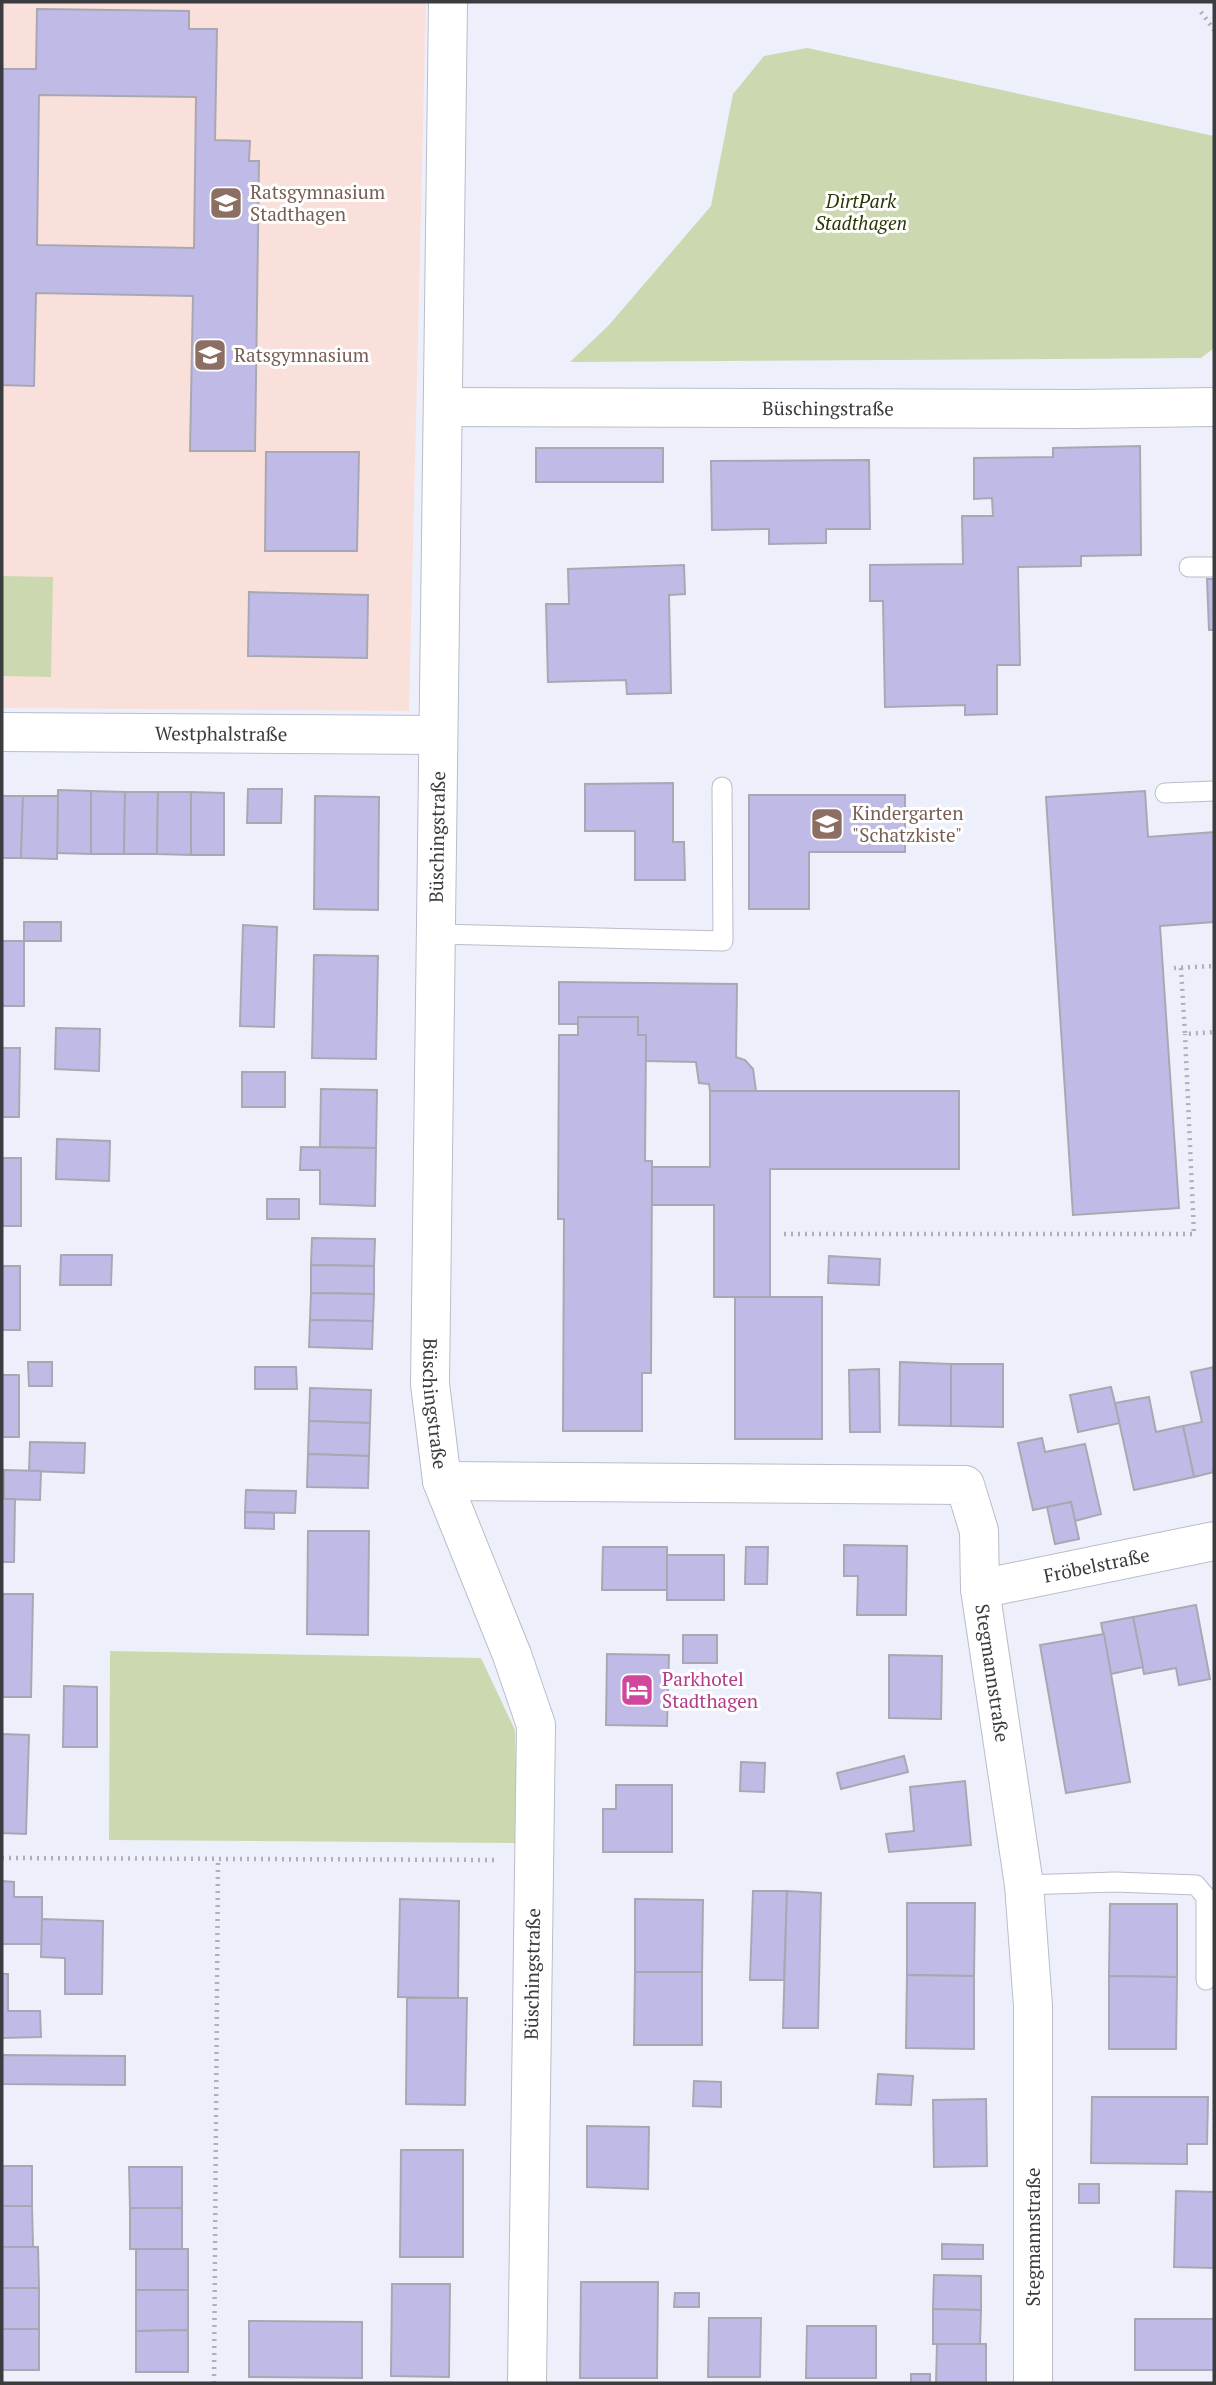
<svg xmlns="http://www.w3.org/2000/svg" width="1216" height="2385" font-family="'PT Serif',serif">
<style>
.education{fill:#fae0db}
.green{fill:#cbd8b0}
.building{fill:#c0bbe6;stroke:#a9a8b2;stroke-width:2;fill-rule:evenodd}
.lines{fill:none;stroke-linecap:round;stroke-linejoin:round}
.lane-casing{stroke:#babdc7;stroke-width:21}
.street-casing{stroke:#babdc7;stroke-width:40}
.path{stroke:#aeb0b8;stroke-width:4.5;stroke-dasharray:2 5;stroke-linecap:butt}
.lane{stroke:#fff;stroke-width:19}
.street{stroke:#fff;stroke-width:38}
.labels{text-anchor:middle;stroke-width:6;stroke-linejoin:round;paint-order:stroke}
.education-label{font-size:19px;fill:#785e54;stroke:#fff;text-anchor:start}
.park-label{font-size:19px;font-style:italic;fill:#2b3704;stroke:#fff}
.street-label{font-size:19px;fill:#3b3c40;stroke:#fff}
.hotel-label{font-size:19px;fill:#b23c85;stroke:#fff;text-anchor:start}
</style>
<rect width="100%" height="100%" fill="#edf0fb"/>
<polygon class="education" points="2,2 426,2 409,711 2,708"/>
<g class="green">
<polygon points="807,48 1214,136 1214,348 1201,358 570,362 609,325 711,206 733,94 764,56"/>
<polygon points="2,576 53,577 51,677 2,676"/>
<polygon points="110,1651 481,1658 515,1730 518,1843 109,1840"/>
</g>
<g class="building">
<path d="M37 9 189 11V29H217L215 140 250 141 249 161H259L255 451H190L193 296 36 293 34 386 2 385V69H36ZM39 95 196 97 194 248 37 245Z"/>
<polygon points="1140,446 1141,555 1081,556 1081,566 1018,567 1020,665 997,665 997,714 965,715 965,705 885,707 883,601 870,601 870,565 963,564 962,516 993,516 992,498 974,499 974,458 1053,457 1053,448"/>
<rect x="536" y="448" width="127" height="34"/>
<polygon points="266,452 359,452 357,551 265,551"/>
<polygon points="869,460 870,529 826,529 826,543 769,544 769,529 712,530 711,461"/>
<polygon points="684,565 685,594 669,595 671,693 627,694 626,680 548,682 546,604 569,604 568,569"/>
<polygon points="1207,579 1214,579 1214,630 1209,630"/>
<polygon points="249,592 368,595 367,658 248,656"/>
<polygon points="673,783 673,842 684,842 685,880 635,880 635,831 585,831 585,784"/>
<polygon points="248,789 282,789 281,823 247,823"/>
<polygon points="58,790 91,791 91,854 57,853"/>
<polygon points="91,791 125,792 124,854 91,854"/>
<polygon points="1145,791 1148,837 1214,832 1214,922 1160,926 1179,1208 1073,1215 1046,797"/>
<polygon points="125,792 158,792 157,854 124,854"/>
<polygon points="158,792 191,792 191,855 157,854"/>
<polygon points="191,792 224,793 224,855 191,855"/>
<polygon points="749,795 905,795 905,852 809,852 809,909 749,909"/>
<polygon points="2,796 23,796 21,858 2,858"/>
<polygon points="23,796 58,796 57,859 21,858"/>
<polygon points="315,796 379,797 378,910 314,909"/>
<rect x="24" y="922" width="37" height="19"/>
<polygon points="243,925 277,927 274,1027 240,1026"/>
<rect x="2" y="941" width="22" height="65"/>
<polygon points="314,955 378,956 376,1059 312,1058"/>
<polygon points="559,982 737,984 736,1057 745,1060 753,1069 756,1091 710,1091 709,1084 699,1083 696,1062 646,1061 646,1035 638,1035 638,1017 578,1017 578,1024 559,1024"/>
<polygon points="578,1017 638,1017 638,1035 646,1035 645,1161 652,1161 651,1373 642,1373 642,1431 563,1431 564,1219 558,1219 559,1035 578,1035"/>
<polygon points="56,1028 100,1029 99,1071 55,1069"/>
<polygon points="2,1048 20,1048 19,1117 2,1117"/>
<rect x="242" y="1072" width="43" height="35"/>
<polygon points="321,1089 377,1090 376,1148 320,1147"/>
<polygon points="710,1091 959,1091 959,1169 770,1169 770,1297 714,1297 714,1205 652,1205 652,1167 710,1167"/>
<polygon points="57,1139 110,1141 109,1181 56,1179"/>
<polygon points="301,1147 376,1148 375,1206 320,1204 320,1170 300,1170"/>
<rect x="2" y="1158" width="19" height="68"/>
<rect x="267" y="1199" width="32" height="20"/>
<polygon points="312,1238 375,1239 374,1266 311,1265"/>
<polygon points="61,1255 112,1255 111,1285 60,1285"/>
<polygon points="829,1256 880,1259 879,1285 828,1283"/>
<polygon points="311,1265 374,1266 374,1294 311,1293"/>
<rect x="2" y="1266" width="18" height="64"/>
<polygon points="311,1293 374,1294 373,1321 310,1320"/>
<rect x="735" y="1297" width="87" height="142"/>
<polygon points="310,1320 373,1321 372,1349 309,1347"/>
<polygon points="28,1362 52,1362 52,1386 29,1386"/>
<polygon points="900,1362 951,1364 951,1426 899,1425"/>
<polygon points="951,1364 1003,1364 1003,1427 951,1426"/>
<polygon points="255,1367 296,1367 297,1389 255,1389"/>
<polygon points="1214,1367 1214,1472 1194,1477 1183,1426 1202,1422 1191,1372"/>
<polygon points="879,1369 880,1432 850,1432 849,1370"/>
<rect x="2" y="1375" width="17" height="62"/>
<polygon points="1111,1387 1120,1423 1078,1432 1070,1395"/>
<polygon points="310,1388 371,1390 370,1423 309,1421"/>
<polygon points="1149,1397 1156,1432 1183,1426 1194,1477 1134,1490 1115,1403"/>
<polygon points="309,1421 370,1423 369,1456 308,1454"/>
<polygon points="1042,1438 1045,1452 1085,1444 1101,1514 1075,1521 1071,1502 1033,1510 1018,1443"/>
<polygon points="30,1442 85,1443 84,1473 29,1471"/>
<polygon points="308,1454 369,1456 368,1488 307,1487"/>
<polygon points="4,1470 41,1471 40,1500 4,1499"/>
<polygon points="246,1490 296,1491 295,1513 245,1512"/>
<polygon points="2,1499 15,1499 14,1562 2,1562"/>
<polygon points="1071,1502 1079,1539 1055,1544 1047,1507"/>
<polygon points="245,1512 274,1513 274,1529 245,1528"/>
<polygon points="308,1531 369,1531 368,1635 307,1634"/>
<polygon points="844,1545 907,1546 906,1615 857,1615 858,1576 844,1576"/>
<polygon points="603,1547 667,1547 667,1590 602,1590"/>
<polygon points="746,1547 768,1547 767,1584 745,1584"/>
<rect x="667" y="1555" width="57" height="45"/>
<polygon points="2,1594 33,1594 31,1697 2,1697"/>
<polygon points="1196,1605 1210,1679 1179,1685 1176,1668 1144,1674 1133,1617"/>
<polygon points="1133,1617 1143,1667 1111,1674 1101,1623"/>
<polygon points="1104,1634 1130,1782 1066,1793 1040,1645"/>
<rect x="683" y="1635" width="34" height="28"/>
<polygon points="607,1654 669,1655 667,1726 606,1725"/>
<polygon points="889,1655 942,1656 941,1719 889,1718"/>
<polygon points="64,1686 97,1687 97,1747 63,1747"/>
<polygon points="2,1734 29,1735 26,1834 2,1833"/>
<polygon points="904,1756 908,1772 841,1789 837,1773"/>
<polygon points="741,1762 765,1763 764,1792 740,1791"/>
<polygon points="965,1781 971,1845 889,1852 886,1834 914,1831 910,1787"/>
<polygon points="616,1785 672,1785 672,1852 603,1852 603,1809 616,1809"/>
<polygon points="2,1881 14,1882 14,1897 42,1897 42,1944 2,1944"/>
<polygon points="753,1891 787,1891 784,1980 750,1980"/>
<polygon points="787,1891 821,1893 818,2028 783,2028"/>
<polygon points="400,1899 459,1901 458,1998 398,1997"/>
<polygon points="635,1899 703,1900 702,1972 635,1972"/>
<polygon points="907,1903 975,1903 974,1976 907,1975"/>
<polygon points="1110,1904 1177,1904 1177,1977 1109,1976"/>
<polygon points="42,1919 103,1921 102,1994 65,1994 65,1958 41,1957"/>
<polygon points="635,1972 702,1972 702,2045 634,2045"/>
<polygon points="2,1974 8,1974 8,2011 40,2011 41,2037 2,2038"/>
<polygon points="907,1975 974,1976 974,2049 906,2048"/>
<polygon points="1109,1976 1177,1977 1176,2049 1109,2049"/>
<polygon points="407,1998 467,1998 465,2105 406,2104"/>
<polygon points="2,2055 125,2056 125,2085 2,2084"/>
<polygon points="878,2074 913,2076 911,2105 876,2104"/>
<polygon points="694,2081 721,2082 721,2107 693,2106"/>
<polygon points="1092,2097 1208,2097 1207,2144 1187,2144 1187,2164 1091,2163"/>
<polygon points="986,2099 987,2166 934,2167 933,2100"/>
<polygon points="587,2126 649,2127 648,2189 587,2187"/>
<polygon points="401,2150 463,2150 463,2257 400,2257"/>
<rect x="2" y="2166" width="30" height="40"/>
<polygon points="129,2167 182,2167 182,2208 130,2208"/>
<rect x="1079" y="2184" width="20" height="19"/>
<polygon points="1176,2191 1214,2192 1214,2268 1174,2267"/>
<polygon points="2,2206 32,2206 33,2247 2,2247"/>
<rect x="130" y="2208" width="52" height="41"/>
<polygon points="942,2244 983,2245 983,2259 942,2259"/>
<polygon points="2,2247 38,2247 39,2288 2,2288"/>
<rect x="136" y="2249" width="52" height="41"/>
<polygon points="934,2275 981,2276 981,2310 933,2309"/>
<polygon points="581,2282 658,2282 657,2378 580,2378"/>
<polygon points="392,2284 450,2284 449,2377 391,2376"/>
<rect x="2" y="2288" width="37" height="41"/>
<polygon points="136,2290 188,2290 188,2330 136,2331"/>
<polygon points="675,2293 699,2293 699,2307 674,2307"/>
<polygon points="933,2309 981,2310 980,2344 933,2344"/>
<polygon points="709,2318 761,2318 760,2377 708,2377"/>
<rect x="1135" y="2319" width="79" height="51"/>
<polygon points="249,2321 362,2322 362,2378 249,2377"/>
<polygon points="807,2326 876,2326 876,2378 806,2378"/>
<rect x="2" y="2329" width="37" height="41"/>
<polygon points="188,2330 188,2372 136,2372 136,2331"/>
<polygon points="937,2344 986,2344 986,2383 936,2383"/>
<rect x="911" y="2374" width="19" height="9"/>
</g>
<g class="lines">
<defs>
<g id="lane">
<polyline points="1189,567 1214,567"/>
<polyline points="1165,793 1214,791"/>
<polyline points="435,934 723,941 722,787"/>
<polyline points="1024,1885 1115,1882 1196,1885 1206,1897 1206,1980"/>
</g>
<g id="street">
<path id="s1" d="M448 2 430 1384 442 1481 512 1655 536 1725 527 2383"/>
<path id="s2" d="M443 407 1077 409 1214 407"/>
<path id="s3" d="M2 732 438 735"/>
<path id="s4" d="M442 1481 965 1485 979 1531 980 1589 1024 1885 1033 2006V2383"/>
<path id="s5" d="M980 1589 1214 1541"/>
</g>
</defs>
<use href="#lane" class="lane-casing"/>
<use href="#street" class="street-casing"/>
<g class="path">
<polyline points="1201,12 1214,30"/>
<polyline points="1174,968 1214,966"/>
<polyline points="1181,968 1185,1034 1214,1032"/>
<polyline points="784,1234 1194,1234 1185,1034"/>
<polyline points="2,1858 498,1860"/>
<polyline points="214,2383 218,1858"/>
</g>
<use href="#lane" class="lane"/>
<use href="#street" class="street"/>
</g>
<defs>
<symbol id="school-square" viewBox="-11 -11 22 22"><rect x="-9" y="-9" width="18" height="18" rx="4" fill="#8d6e63" stroke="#fff"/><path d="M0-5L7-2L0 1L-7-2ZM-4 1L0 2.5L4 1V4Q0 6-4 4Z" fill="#fff"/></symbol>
<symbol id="hotel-square" viewBox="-11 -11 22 22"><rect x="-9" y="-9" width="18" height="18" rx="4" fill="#d1479c" stroke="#fff"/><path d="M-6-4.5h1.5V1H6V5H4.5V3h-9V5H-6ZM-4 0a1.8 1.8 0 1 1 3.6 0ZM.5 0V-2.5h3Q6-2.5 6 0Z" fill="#fff"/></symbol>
</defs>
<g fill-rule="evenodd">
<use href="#school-square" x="207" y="184" width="38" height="38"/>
<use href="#school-square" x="191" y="336" width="38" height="38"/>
<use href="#school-square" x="808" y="805" width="38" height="38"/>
<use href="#hotel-square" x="618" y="1671" width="38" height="38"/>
</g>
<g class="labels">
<g class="education-label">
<text x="250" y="199">Ratsgymnasium<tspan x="250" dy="22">Stadthagen</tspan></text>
<text x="234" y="362">Ratsgymnasium</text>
<text x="852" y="820">Kindergarten<tspan x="852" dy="22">"Schatzkiste"</tspan></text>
</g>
<g class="park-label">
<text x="861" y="208">DirtPark<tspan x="861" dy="22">Stadthagen</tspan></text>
</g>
<g class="street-label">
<text dy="7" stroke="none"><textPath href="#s2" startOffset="385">Büschingstraße</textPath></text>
<text dy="7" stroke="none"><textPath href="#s3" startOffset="219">Westphalstraße</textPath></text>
<text transform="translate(437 837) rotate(-89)" y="7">Büschingstraße</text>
<text dy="7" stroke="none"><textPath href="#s1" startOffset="1402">Büschingstraße</textPath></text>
<text dy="7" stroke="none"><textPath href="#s5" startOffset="119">Fröbelstraße</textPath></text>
<text dy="7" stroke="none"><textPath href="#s4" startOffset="714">Stegmannstraße</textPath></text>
<text transform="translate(532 1974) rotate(-89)" y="7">Büschingstraße</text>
<text transform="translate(1033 2237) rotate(-90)" y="7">Stegmannstraße</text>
</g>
<g class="hotel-label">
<text x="662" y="1686">Parkhotel<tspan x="662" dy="22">Stadthagen</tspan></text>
</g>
</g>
<rect width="1216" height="2385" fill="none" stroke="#3b3c40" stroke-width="7"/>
</svg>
